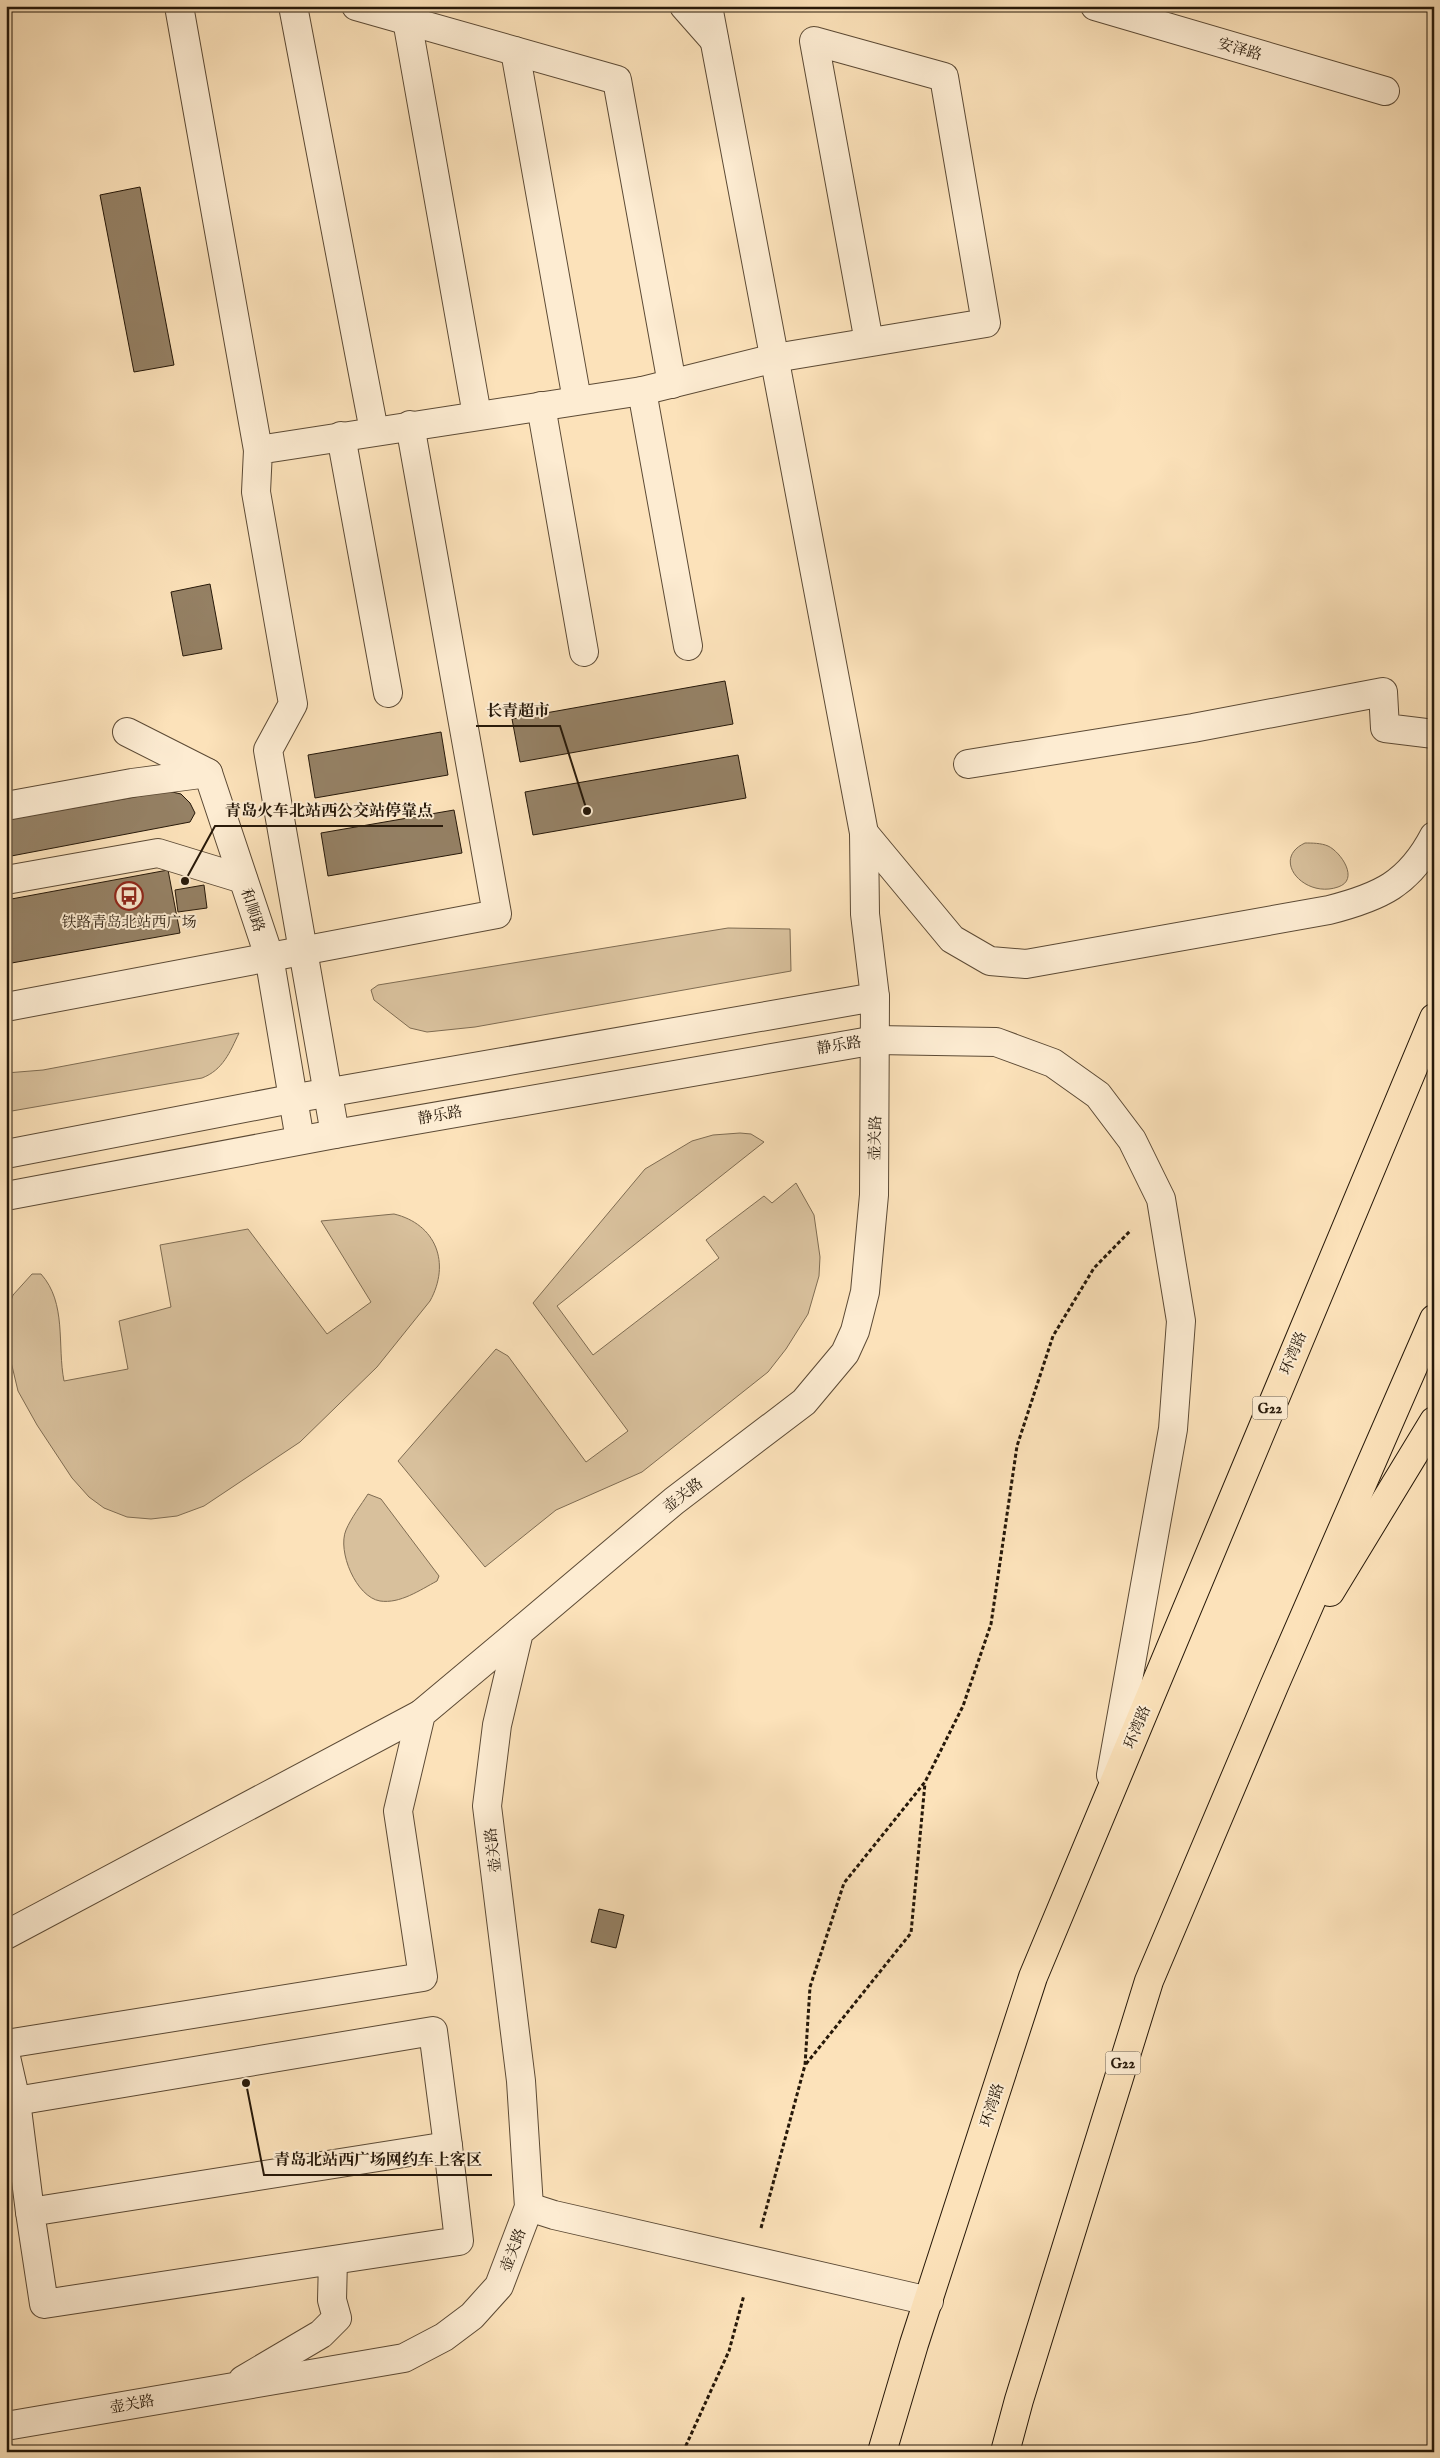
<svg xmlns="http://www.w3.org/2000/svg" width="1440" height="2458" font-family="'IM FELL English','Noto Serif SC',serif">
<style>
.green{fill:#d8c09c;stroke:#7f6c52}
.building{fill:#958165;stroke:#261809}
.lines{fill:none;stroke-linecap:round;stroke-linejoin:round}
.minor-casing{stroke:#5c4a35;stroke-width:30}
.highway-casing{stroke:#261809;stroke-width:30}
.path{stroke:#261809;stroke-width:3;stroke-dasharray:4 2.5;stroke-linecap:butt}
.minor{stroke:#fdecd2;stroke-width:28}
.highway{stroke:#fce2ba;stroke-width:28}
.labels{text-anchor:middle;stroke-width:4;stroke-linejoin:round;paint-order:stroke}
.shield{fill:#fdecd2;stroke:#665845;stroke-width:1}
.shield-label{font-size:14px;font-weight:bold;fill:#261809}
.street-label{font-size:15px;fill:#261809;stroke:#fdecd2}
.poi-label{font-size:15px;fill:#261809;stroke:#fdecd2}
.leader{fill:none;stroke:#261809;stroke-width:2}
.callout-dot{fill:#261809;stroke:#fdecd2;stroke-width:2}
.callout-label{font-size:16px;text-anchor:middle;font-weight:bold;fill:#261809;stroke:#fdecd2;stroke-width:4;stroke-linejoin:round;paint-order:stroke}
</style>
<rect width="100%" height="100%" fill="#fce2ba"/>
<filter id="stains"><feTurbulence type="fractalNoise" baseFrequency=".004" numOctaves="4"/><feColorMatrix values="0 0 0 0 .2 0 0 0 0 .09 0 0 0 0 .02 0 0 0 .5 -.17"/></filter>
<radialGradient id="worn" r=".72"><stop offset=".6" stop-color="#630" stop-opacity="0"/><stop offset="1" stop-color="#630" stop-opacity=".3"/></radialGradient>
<g class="green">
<path d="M1305 843C1312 843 1321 843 1328 846 1341 852 1360 880 1338 887 1304 899 1270 859 1305 843Z"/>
<polygon points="728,928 790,929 791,971 475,1027 427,1032 410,1028 374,1000 371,990 378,985"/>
<path d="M239 1033C230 1052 223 1070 202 1078L6 1112V1073L43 1070Z"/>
<polygon points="740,1133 751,1134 764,1142 557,1306 593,1355 719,1258 706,1240 764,1196 772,1203 796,1183 814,1215 820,1257 819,1276 808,1314 786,1349 768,1372 642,1472 556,1510 485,1567 398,1461 496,1349 508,1356 586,1462 628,1431 533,1303 645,1169 692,1141 713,1135"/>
<path d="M394 1214C436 1224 451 1263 430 1301L377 1367 300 1442 204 1506 177 1516 151 1519 127 1517 104 1508 89 1497 72 1478 37 1425 18 1391 7 1345 6 1316 13 1295 32 1274H41C67 1303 57 1345 64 1381L128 1369 119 1321 171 1307 160 1245 248 1229 327 1334 371 1302 321 1221Z"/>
<path d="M368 1494 381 1499 439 1576 437 1581C420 1590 400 1604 380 1601 356 1597 337 1551 346 1530 351 1518 361 1505 368 1494Z"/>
</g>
<g class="building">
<polygon points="140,187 174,365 134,372 100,195"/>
<polygon points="210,584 222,649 183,656 171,592"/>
<polygon points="725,681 733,724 520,762 512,719"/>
<polygon points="441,732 448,775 315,798 308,755"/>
<polygon points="738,755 746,798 533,835 525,792"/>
<polygon points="168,791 181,794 190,803 195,813 190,822 6,857 6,820"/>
<polygon points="454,810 462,853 328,876 321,833"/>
<polygon points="168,870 180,933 6,964 6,900"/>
<polygon points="204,885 207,908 178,912 175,890"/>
<polygon points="599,1909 624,1915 616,1948 591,1942"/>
</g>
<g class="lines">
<defs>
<g id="minor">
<polyline points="179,6 258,450"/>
<polyline points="293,6 374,431"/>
<polyline points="356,6 617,80 672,384"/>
<polyline points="684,6 714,40"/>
<polyline points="1095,6 1385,91"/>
<polyline points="407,20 477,415"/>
<polyline points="515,51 577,400"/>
<polyline points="642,391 688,646"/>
<polyline points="541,406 584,652"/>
<polyline points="341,436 388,693"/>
<polyline points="127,732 208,773 269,956 300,1140"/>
<polyline points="968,764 1193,728 1383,692 1385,728 1434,734"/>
<polyline points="6,806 132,783 208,773"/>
<path d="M864 833 952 939 990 961 1026 964 1329 910C1380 897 1409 884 1434 836"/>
<polyline points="6,880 158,853 243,879"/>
<polyline points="6,1007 497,914 410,425"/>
<polyline points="335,1134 268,750 293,704 256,492 258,450 642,391 775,358 986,323 944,77 814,41 869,342"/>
<polyline points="6,1154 291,1099 875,997"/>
<polyline points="6,1196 335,1134 876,1040 996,1042 1053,1063 1098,1095 1132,1140 1161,1199 1181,1321 1173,1429 1111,1775"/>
<polyline points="6,1935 421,1714"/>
<polyline points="6,2044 423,1977 398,1811 421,1714 519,1632"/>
<polyline points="6,2057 16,2101 30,2212"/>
<polyline points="16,2101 433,2031 448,2146"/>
<polyline points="529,2207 554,2215 929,2301"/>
<polyline points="243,2380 321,2334 337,2318 332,2300 333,2260 44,2304 30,2212 448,2146 459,2241 333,2260"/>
<polyline points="6,2426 404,2358 444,2337 472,2316 499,2286 529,2207 521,2081 487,1806 497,1725 519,1632 674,1501 804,1402 845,1353 855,1331 865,1292 874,1195 875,997 865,914 864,833 708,6"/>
</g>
<g id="highway">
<polyline points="1330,1592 1434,1421"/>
<polyline points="882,2452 914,2344 1033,1977 1434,1018"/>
<polyline points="1005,2452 1019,2400 1149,1981 1274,1686 1434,1319"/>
</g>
</defs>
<use href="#minor" class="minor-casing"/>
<use href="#highway" class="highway-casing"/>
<g class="path">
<polyline points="806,2064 911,1933 925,1783"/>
<polyline points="761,2228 805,2065 810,1987 844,1883 925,1782 963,1706 991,1624 1017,1446 1053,1336 1094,1268 1131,1230"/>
<polyline points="683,2452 729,2351 744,2295"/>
</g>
<use href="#minor" class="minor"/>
<use href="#highway" class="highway"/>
</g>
<defs>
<symbol id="bus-ring" viewBox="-11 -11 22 22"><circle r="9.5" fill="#fdecd2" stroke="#8f2418" stroke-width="1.5"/><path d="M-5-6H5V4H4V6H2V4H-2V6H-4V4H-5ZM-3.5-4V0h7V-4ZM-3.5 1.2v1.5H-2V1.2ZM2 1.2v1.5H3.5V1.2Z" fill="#8f2418"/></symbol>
</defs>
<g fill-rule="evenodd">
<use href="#bus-ring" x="113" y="880" width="32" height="32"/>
</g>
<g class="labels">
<g class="shield">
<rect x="1252.5" y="1396.5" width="35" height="23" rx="4"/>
<rect x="1105.5" y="2051.5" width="35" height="23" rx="4"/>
</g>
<g class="shield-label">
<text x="1270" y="1413">G22</text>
<text x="1123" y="2068">G22</text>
</g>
<g class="street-label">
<text transform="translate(1240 49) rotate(16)" y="5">安泽路</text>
<text transform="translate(253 910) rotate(72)" y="5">和顺路</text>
<text transform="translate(839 1045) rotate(-9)" y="5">静乐路</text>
<text transform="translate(440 1115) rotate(-10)" y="5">静乐路</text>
<text transform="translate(875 1138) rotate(-89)" y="5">壶关路</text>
<text transform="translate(1293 1353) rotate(-67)" y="5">环湾路</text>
<text transform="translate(683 1495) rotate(-38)" y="5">壶关路</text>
<text transform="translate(1137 1727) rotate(-67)" y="5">环湾路</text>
<text transform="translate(493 1850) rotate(-97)" y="5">壶关路</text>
<text transform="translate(992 2105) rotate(-72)" y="5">环湾路</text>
<text transform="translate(513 2250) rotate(-69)" y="5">壶关路</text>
<text transform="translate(132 2404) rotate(-10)" y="5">壶关路</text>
</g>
<g class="poi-label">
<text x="129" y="927">铁路青岛北站西广场</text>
</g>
</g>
<path class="leader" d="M587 811L560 726H476M185 881L215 826H443M246 2083L264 2175H492"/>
<g class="callout-dot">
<circle cx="587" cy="811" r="5"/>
<circle cx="185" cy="881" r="5"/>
<circle cx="246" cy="2083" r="5"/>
</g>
<g class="callout-label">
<text x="518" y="716">长青超市</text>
<text x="329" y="816">青岛火车北站西公交站停靠点</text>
<text x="378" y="2165">青岛北站西广场网约车上客区</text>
</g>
<rect width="1440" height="2458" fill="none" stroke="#fce2ba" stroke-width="25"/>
<rect x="8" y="8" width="1425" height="2443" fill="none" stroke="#261809" stroke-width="2.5"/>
<rect x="12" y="12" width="1415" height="2433" fill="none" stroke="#261809"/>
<rect width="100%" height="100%" filter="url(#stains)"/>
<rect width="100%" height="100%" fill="url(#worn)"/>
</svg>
